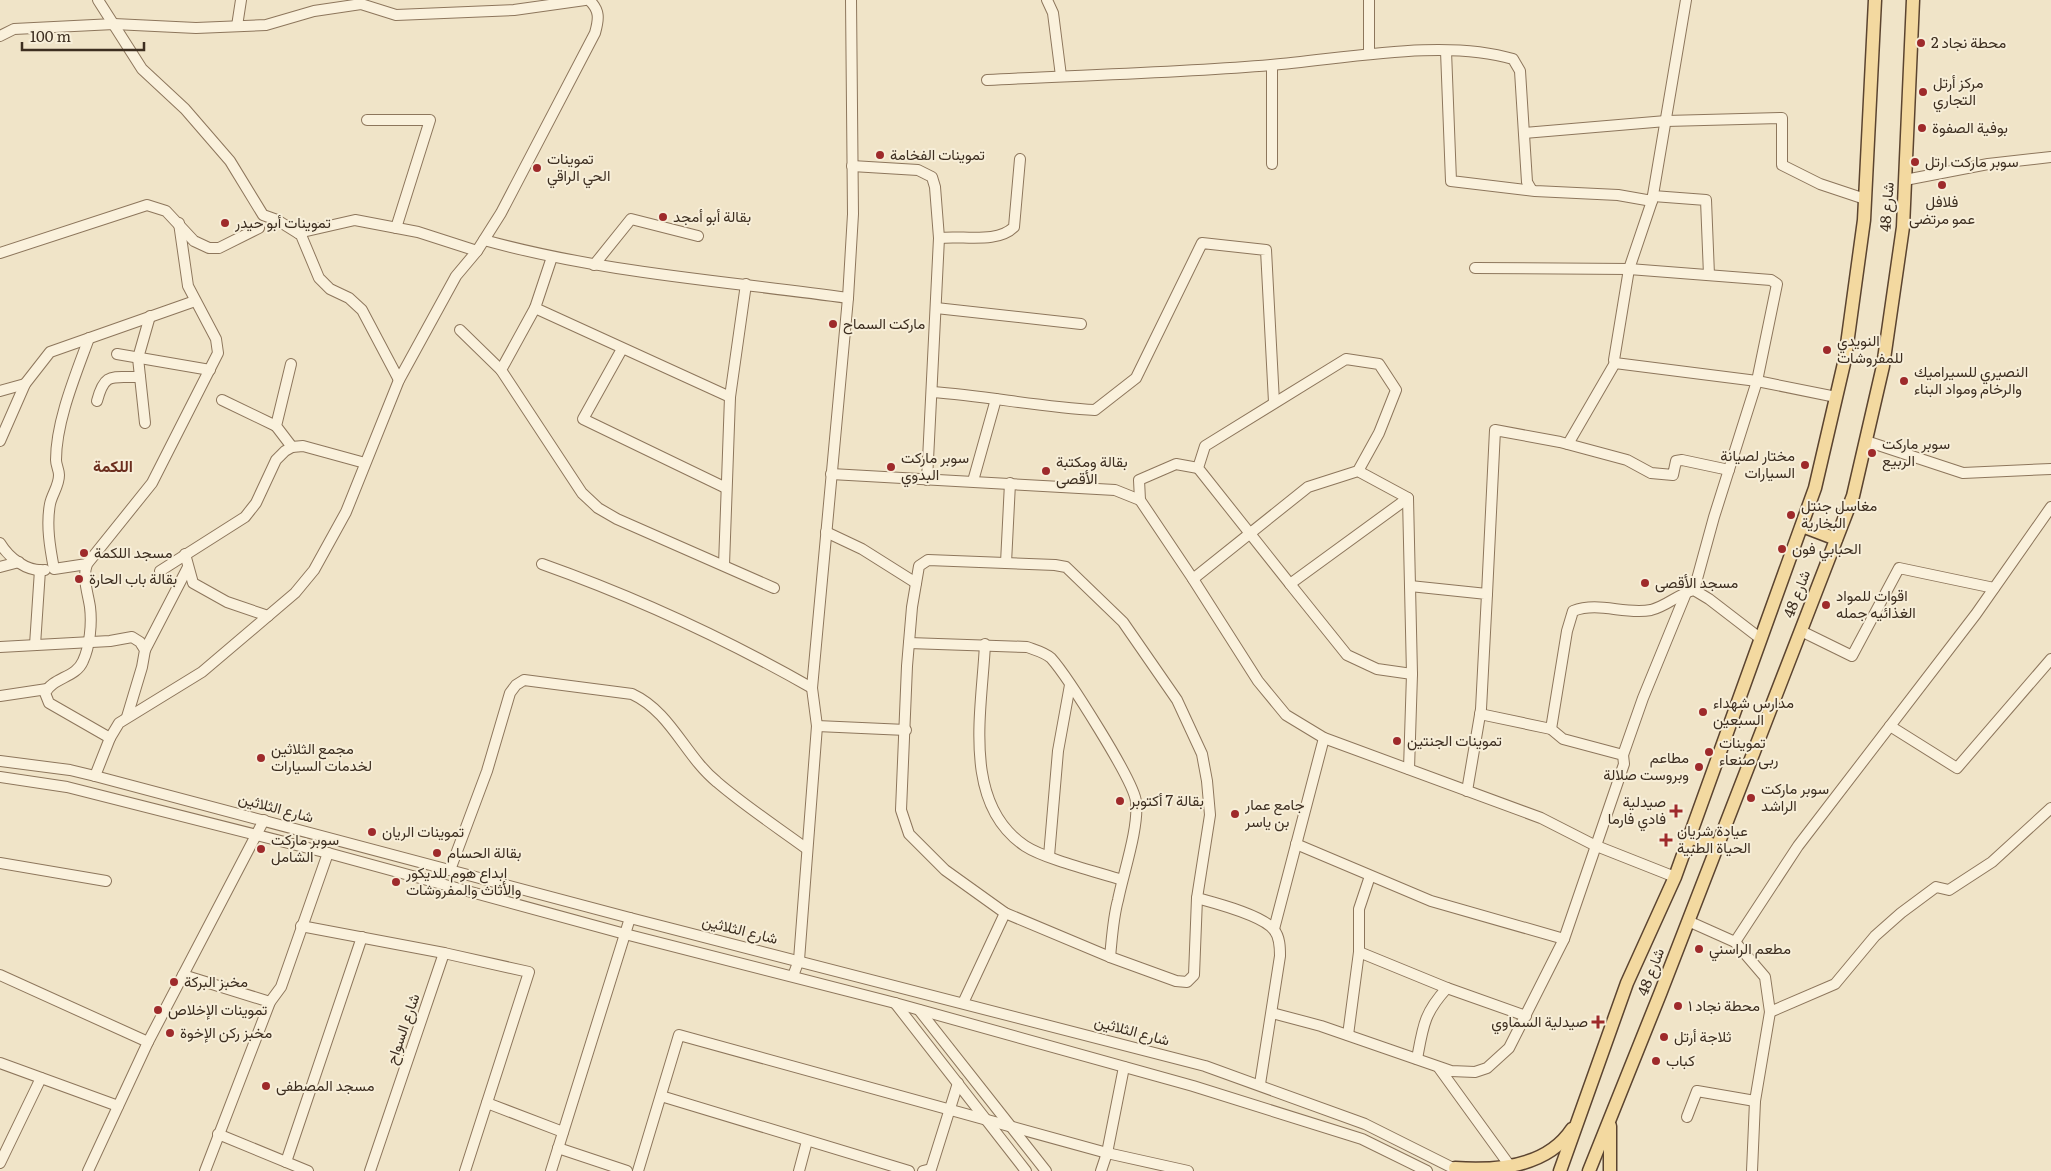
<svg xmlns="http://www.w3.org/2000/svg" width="2051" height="1171" font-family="Literata,Vazirmatn,serif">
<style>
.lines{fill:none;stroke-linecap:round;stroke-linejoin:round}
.minor-casing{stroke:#8d765c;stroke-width:12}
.major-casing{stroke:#5b4430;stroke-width:15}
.minor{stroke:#faf1dc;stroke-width:10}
.major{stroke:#f3d9a0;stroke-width:12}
.poi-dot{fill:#9e2a2b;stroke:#f7eed8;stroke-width:2}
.labels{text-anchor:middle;stroke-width:4;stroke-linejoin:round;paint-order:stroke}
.poi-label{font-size:15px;fill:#3d2e20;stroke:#f7eed8;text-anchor:start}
.street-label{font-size:15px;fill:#3d2e20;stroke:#f7eed8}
.neighbourhood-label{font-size:16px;font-weight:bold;fill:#6b2e1e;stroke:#f7eed8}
</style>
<rect width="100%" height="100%" fill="#f0e4c8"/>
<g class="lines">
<defs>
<g id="minor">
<polyline points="98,0 142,69 185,109 230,161 263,215 277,220 301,235 319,278 330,289 349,298 362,310 399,380"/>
<polyline points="1047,0 1053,13 1061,76"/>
<polyline points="1369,0 1369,54"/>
<polyline points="237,26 241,0"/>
<polyline points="0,36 14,29 114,24 196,28 266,25 314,11 361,4 396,15 514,10 585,0"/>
<polyline points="1446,51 1451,181 1535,191 1618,195 1652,201 1686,0"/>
<polyline points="1272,65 1272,164"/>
<path d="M987 80C1082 75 1177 73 1271 65 1344 59 1443 38 1513 59L1520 71 1527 182 1531 189"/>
<polyline points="367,120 430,120 396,228"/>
<polyline points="1524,133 1666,121 1782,118 1782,165 1820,184 1865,199"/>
<polyline points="852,166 918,170 932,177 935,187 939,238 927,480"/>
<polyline points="1905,180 1988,164 2051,157"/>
<polyline points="1653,196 1706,200 1709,275"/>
<polyline points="1652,201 1629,269 1614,360 1615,363 1757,381 1836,397"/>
<polyline points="298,233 355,220 418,232 477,251"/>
<path d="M939 238C962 235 997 244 1014 227L1020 159"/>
<path d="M484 240C603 273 726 281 848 298"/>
<polyline points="0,253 147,205 166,211 194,241 209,248 219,248 259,228"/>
<polyline points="552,257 535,308 730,397"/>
<polyline points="594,265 631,219 698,236"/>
<polyline points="1475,268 1629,269 1771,280 1777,284 1757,381 1714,517 1694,590"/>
<polyline points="535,308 501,370 582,493 598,508 617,519 774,588"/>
<polyline points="936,308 1081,324"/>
<polyline points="460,330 501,370"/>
<polyline points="622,349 583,419 726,488"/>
<polyline points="117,354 210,370"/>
<polyline points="291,364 276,426 292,447"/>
<polyline points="0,391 25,384"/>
<path d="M932 392C987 396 1040 407 1095 410L1136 378 1202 243 1266 250 1274 402"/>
<polyline points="222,400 276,426"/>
<path d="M97 401C105 371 112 378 140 377"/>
<polyline points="145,423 138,358 150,316"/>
<polyline points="0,441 25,384 50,352 195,301"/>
<polyline points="1866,441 1963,473 2051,469"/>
<polyline points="1568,444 1615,363"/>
<polyline points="1198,468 1176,464 1139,480 1140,500 1193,579 1258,681 1286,715 1324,738 1541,818 1594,845 1675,877"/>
<polyline points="831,474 1115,490 1140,500"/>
<polyline points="973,481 996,399"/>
<polyline points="1408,498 1412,674 1409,769"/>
<polyline points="826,532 862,549 916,583"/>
<path d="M0 543C9 558 27 572 45 570"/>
<polyline points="185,554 193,583 227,602 268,616"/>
<polygon points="928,560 1055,565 1066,567 1123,622 1177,700 1202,754 1207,781 1210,815 1197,898 1194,975 1187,982 1176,981 1110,957 1005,913 945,870 909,834 901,810 907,666 912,607 919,566"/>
<polyline points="1006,563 1010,483"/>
<path d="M87 564 54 569C50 548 46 525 50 504 52 494 59 486 59 475 59 470 56 465 56 460 56 421 76 374 89 338"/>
<path d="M542 564C635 597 726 639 812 688"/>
<polyline points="724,565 730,397 746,284"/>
<polyline points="0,567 19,562"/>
<polyline points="160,571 245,517 256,503 276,460 285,451 292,447 303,446 365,463"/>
<polyline points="1193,579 1308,487 1358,471 1408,498 1290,584 1198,468 1205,446 1346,359 1379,364 1396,390 1379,433 1358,471"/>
<polyline points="1290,584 1347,655 1377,669 1412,674"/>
<polyline points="1410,586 1487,594 1481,709 1467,791"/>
<polyline points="1487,594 1495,430 1560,442 1627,460 1651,473 1673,475 1676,461 1682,460 1729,470"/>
<polyline points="1801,631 1852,656 1899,568 1994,588"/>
<path d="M909 643 1027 647C1035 650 1044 652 1051 658 1067 676 1135 782 1136 802 1139 828 1123 874 1118 900 1113 918 1112 938 1110 957"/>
<path d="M985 644C982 710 961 803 1025 846 1045 859 1097 872 1122 880"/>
<polyline points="35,645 40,570"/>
<polyline points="0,647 110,641 132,637 140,642 145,650 142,667 127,717"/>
<polyline points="145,650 188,567"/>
<polyline points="0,696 47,689"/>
<polyline points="1480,714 1551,729"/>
<polyline points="817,726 906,730"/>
<polyline points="1890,726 1957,768 2051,659"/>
<path d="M110 738 49 703 45 693C53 677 76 678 83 661 90 646 92 623 90 607 88 593 82 578 87 564L152 483 218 353 216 339 188 286 179 223"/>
<polyline points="1623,755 1643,698 1686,593"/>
<polyline points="0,761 70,770 95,776 630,918 1205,1066 1365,1124 1459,1171"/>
<path d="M95 776 110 738 119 723 202 672 295 593 314 570 346 512 399 380 456 276 477 251 501 213 595 33C599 19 600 10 589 0"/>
<polyline points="0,777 67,787 328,853 625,934 895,1003 1193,1086 1362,1139 1427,1171"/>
<polyline points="1296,844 1431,901 1564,939"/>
<polyline points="1049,856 1058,751 1070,685"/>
<polyline points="0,863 106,881"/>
<path d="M450 870 487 771 510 693 516 685 524 680 632 694C671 712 685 756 717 782 745 806 777 827 807 849"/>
<path d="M1197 898C1215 903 1263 915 1274 930 1280 937 1280 948 1280 956L1260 1084"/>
<polyline points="1688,921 1735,942 1765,977 1770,1012 1755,1101 1752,1171"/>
<polyline points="301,926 444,953 529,972 465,1171"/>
<polyline points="1274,929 1324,738"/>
<polyline points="1735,942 1798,846 1976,614 2051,507"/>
<polyline points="1359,952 1447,988 1526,1016"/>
<polyline points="0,975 148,1042"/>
<polyline points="183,975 270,1002"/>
<polyline points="793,976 799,960 817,726 812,688 848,298 853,214 851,0"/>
<polyline points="895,1003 1026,1171"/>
<polyline points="963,1003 1005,913"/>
<polyline points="919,1010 1046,1171"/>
<polyline points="1770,1012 1835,984 1875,936 1901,913 1936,887 1949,890 1992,862 2051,808"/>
<path d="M1272 1013 1321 1026 1451 1071 1475 1072 1487 1068 1509 1048 1564 939 1624 764 1623 755 1563 739 1551 729 1567 631 1573 611C1599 601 1624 615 1651 610 1667 606 1678 594 1694 590L1709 599 1761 639"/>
<polyline points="1348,1035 1359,952 1359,909 1370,876"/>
<path d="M1417 1059C1423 1026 1424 1013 1447 988"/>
<polyline points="0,1063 118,1106"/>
<polyline points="1439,1068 1510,1166"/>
<polyline points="661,1096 909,1171"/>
<polyline points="487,1103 563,1132"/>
<polyline points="1687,1117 1697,1091 1755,1101"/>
<polyline points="218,1134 308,1171"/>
<polyline points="558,1148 627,1171"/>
<polyline points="286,1162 362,937"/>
<polyline points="0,1163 41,1078"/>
<polyline points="88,1171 148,1042 264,820"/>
<polyline points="205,1171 270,1002 281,987 328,853"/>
<polyline points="370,1171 444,953"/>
<polyline points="551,1171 630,918"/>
<polyline points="638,1171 679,1035 1107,1153 1188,1171"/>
<polyline points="799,1171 807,1141"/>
<polyline points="923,1171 931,1169 958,1083"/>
<polyline points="1101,1171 1107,1153 1124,1067"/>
</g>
<g id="major">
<polyline points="1802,526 1836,539"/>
<polyline points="1689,837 1717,846"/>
<path d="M1455 1168C1496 1171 1547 1167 1572 1129"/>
<polyline points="1560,1171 1627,983 1675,877 1815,488 1845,359 1864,220 1875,0"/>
<polyline points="1589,1171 1660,994 1853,496 1883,366 1903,227 1913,0"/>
<polyline points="1610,1171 1610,1126"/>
</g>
</defs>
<use href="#minor" class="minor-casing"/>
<use href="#major" class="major-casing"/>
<use href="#minor" class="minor"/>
<use href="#major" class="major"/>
</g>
<g class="poi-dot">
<circle cx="1921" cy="43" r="5"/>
<circle cx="1923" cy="92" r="5"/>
<circle cx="1922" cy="128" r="5"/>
<circle cx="880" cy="155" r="5"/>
<circle cx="1915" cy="162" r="5"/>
<circle cx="537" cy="168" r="5"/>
<circle cx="1942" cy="185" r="5"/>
<circle cx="663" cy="217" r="5"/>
<circle cx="225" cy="223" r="5"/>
<circle cx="833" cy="324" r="5"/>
<circle cx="1827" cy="350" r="5"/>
<circle cx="1904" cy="381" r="5"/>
<circle cx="1872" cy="453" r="5"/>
<circle cx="1805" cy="465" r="5"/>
<circle cx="891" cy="467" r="5"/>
<circle cx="1046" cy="471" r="5"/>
<circle cx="1791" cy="515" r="5"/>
<circle cx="1782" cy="549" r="5"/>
<circle cx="84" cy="553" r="5"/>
<circle cx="79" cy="579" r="5"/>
<circle cx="1645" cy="583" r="5"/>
<circle cx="1826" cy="605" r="5"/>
<circle cx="1703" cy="712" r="5"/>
<circle cx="1397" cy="741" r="5"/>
<circle cx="1709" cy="752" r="5"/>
<circle cx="261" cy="758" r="5"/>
<circle cx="1699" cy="767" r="5"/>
<circle cx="1751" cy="798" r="5"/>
<circle cx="1120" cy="801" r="5"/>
<path d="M1673.5 803.5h5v5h5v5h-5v5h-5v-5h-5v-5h5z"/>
<circle cx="1235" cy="814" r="5"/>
<circle cx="372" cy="832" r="5"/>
<path d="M1663.5 832.5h5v5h5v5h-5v5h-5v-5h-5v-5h5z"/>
<circle cx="261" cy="849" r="5"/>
<circle cx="437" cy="853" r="5"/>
<circle cx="396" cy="882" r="5"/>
<circle cx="1699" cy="949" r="5"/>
<circle cx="174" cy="982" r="5"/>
<circle cx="1678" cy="1006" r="5"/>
<circle cx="158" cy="1010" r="5"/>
<path d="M1595.5 1014.5h5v5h5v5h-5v5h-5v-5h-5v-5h5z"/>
<circle cx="170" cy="1033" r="5"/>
<circle cx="1664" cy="1037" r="5"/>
<circle cx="1656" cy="1061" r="5"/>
<circle cx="266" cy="1086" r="5"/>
</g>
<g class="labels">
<g class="poi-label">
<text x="1931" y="48">محطة نجاد 2</text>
<text x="1933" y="88">مركز أرتل<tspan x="1933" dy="17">التجاري</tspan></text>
<text x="1932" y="133">بوفية الصفوة</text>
<text x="890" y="160">تموينات الفخامة</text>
<text x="547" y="164">تموينات<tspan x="547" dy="17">الحي الراقي</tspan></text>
<text x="1925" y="167">سوبر ماركت ارتل</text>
<text x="1942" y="207" text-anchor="middle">فلافل<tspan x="1942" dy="17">عمو مرتضى</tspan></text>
<text x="673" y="222">بقالة أبو أمجد</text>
<text x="235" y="228">تموينات أبو حيدر</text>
<text x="843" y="329">ماركت السماح</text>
<text x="1837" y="346">النويدي<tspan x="1837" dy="17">للمفروشات</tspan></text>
<text x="1914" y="377">النصيري للسيراميك<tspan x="1914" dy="17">والرخام ومواد البناء</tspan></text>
<text x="1882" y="449">سوبر ماركت<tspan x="1882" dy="17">الربيع</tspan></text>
<text x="1795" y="461" text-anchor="end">مختار لصيانة<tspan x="1795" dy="17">السيارات</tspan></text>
<text x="901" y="463">سوبر ماركت<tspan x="901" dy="17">البدوي</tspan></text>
<text x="1056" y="467">بقالة ومكتبة<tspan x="1056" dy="17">الأقصى</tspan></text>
<text x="1801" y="511">مغاسل جنتل<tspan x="1801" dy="17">البخارية</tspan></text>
<text x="1792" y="554">الحبابي فون</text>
<text x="94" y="558">مسجد اللكمة</text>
<text x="89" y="584">بقالة باب الحارة</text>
<text x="1655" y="588">مسجد الأقصى</text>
<text x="1836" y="601">اقوات للمواد<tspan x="1836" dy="17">الغذائيه جمله</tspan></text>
<text x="1713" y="708">مدارس شهداء<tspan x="1713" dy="17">السبعين</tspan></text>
<text x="1407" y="746">تموينات الجنتين</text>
<text x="1719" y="748">تموينات<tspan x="1719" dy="17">ربى صنعاء</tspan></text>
<text x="271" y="754">مجمع الثلاثين<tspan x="271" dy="17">لخدمات السيارات</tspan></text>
<text x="1689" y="763" text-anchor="end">مطاعم<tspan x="1689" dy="17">وبروست صلالة</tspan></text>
<text x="1761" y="794">سوبر ماركت<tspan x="1761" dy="17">الراشد</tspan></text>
<text x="1130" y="806">بقالة 7 أكتوبر</text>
<text x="1666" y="807" text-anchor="end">صيدلية<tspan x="1666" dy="17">فادي فارما</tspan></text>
<text x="1245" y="810">جامع عمار<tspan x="1245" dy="17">بن ياسر</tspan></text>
<text x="1677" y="836">عيادة شريان<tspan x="1677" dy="17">الحياة الطبية</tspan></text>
<text x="382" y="837">تموينات الريان</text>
<text x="271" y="845">سوبر ماركت<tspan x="271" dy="17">الشامل</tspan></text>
<text x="447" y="858">بقالة الحسام</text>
<text x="406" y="878">إبداع هوم للديكور<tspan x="406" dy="17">والأثاث والمفروشات</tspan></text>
<text x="1709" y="954">مطعم الراسني</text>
<text x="184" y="987">مخبز البركة</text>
<text x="1688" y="1011">محطة نجاد ١</text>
<text x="168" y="1015">تموينات الإخلاص</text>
<text x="1588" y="1027" text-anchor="end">صيدلية السماوي</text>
<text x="180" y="1038">مخبز ركن الإخوة</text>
<text x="1674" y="1042">ثلاجة أرتل</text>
<text x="1666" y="1066">كباب</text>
<text x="276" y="1091">مسجد المصطفى</text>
</g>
<g class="street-label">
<text transform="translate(1887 207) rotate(-86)" y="5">شارع 48</text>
<text transform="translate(1797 594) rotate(-69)" y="5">شارع 48</text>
<text transform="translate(276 808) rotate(15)" y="5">شارع الثلاثين</text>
<text transform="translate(740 930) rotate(14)" y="5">شارع الثلاثين</text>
<text transform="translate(1651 972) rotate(-69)" y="5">شارع 48</text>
<text transform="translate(403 1029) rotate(-71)" y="5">شارع السواح</text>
<text transform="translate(1132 1031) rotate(15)" y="5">شارع الثلاثين</text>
</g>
<g class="neighbourhood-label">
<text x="113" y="472">اللكمة</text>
</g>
</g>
<path d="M22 42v8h122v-8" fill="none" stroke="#3d2e20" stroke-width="2.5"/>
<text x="30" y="42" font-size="15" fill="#3d2e20" stroke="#f7eed8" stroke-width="4" paint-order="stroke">100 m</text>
</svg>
